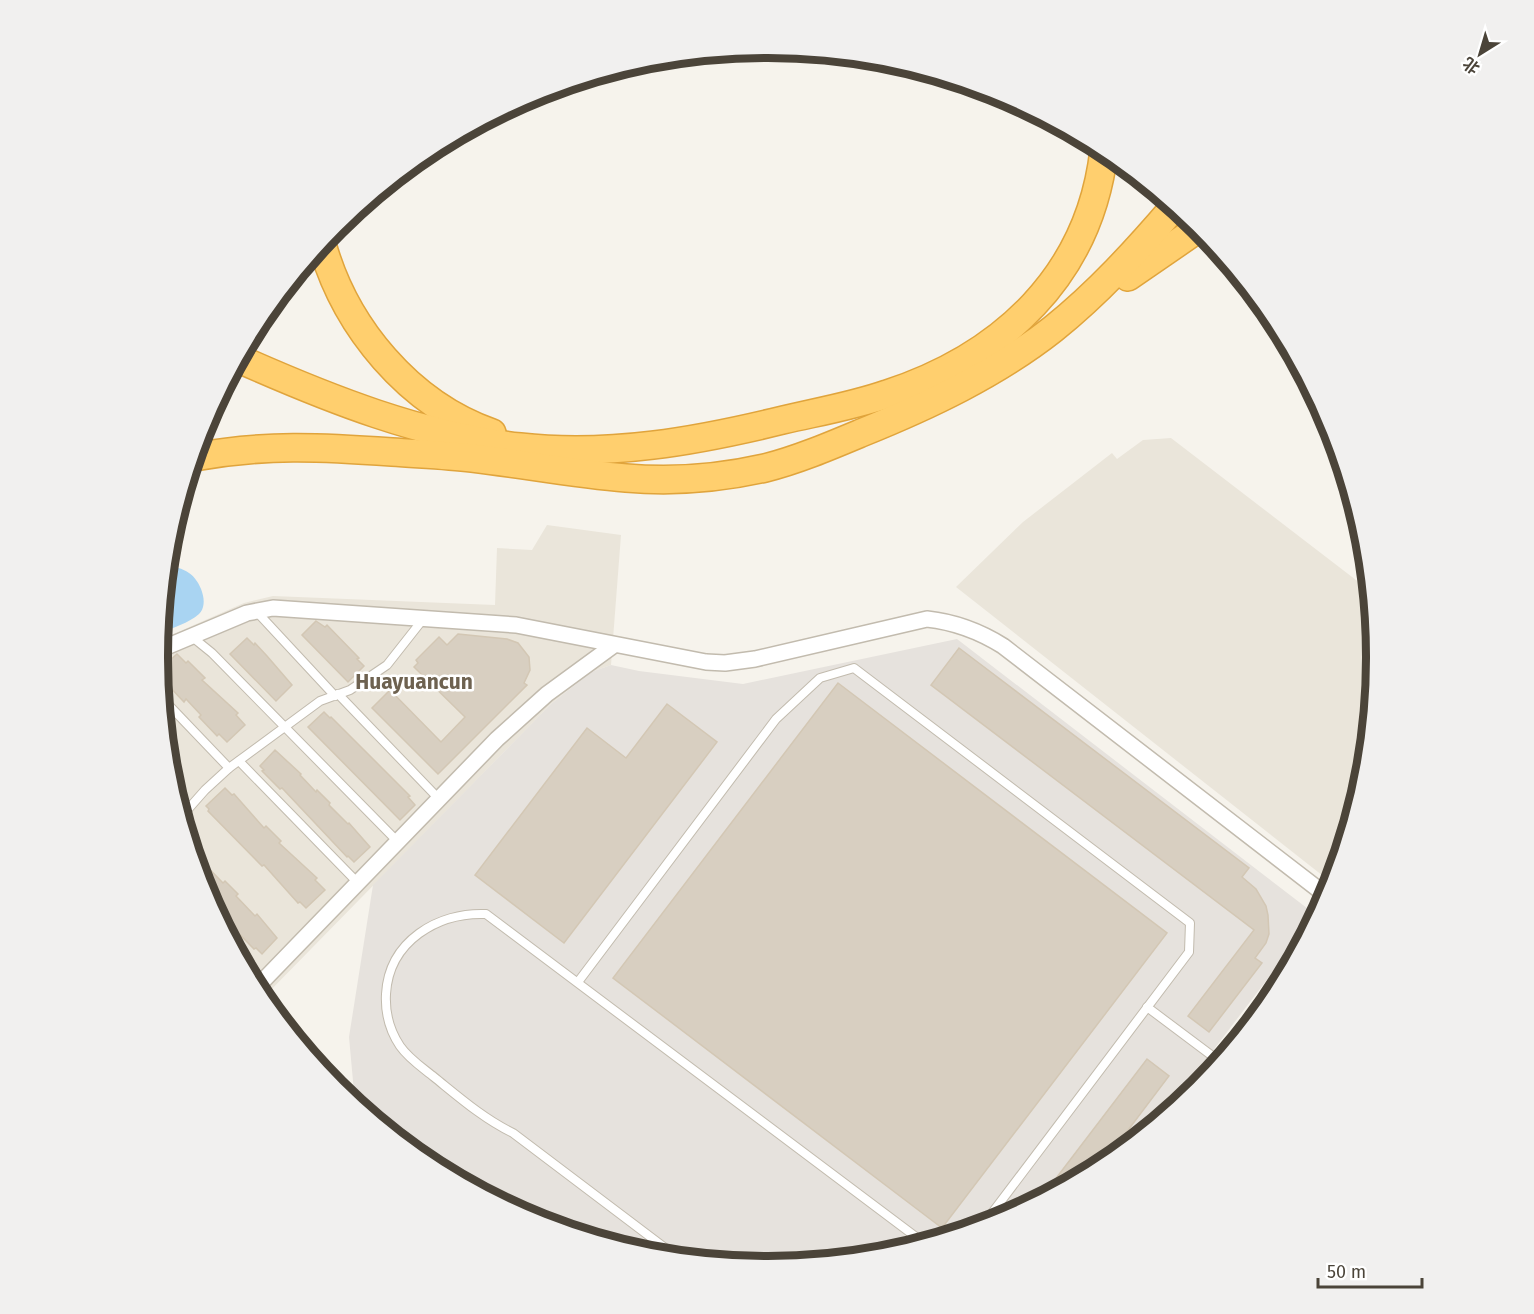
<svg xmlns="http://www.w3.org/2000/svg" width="1534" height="1314" font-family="'Fira Sans','Noto Sans SC',sans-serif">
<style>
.residential{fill:#eae5da}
.industrial{fill:#e6e2dd}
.water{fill:#a9d4f2}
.building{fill:#d8cfc1;stroke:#d3c7b4;stroke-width:1.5}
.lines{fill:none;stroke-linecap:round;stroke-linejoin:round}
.service-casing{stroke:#c2bbae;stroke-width:10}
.minor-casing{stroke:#c2bbae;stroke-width:18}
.motorway-casing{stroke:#e0a43c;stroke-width:30}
.service{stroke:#fff;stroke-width:8}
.minor{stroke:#fff;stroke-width:15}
.motorway{stroke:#ffcf6e;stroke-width:27}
.labels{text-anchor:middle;stroke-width:5;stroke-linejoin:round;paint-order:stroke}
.quarter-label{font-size:21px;font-weight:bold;fill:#6e6250;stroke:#fff}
.rim{fill:none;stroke:#4b4439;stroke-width:8}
</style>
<rect width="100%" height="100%" fill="#f6f3ec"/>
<g class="residential">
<polygon points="1275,321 1299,366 1276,349 1270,324"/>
<polygon points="1171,438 1369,590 1376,657 1364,776 1332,883 956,587 1023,522 1112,453 1117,459 1143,440"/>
<polygon points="547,525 621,535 611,665 591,672 551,704 263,998 204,890 170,775 158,657 160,640 244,603 273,596 495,605 497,548 532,550"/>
</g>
<polygon class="industrial" points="957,639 1316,915 1164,1115 1105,1164 1000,1220 885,1254 767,1266 648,1254 534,1220 428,1163 355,1103 349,1037 373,885 551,704 591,672 611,665 639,671 743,684"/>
<path class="water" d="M167 566C175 567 182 568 189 573 200 580 210 604 199 614 189 623 172 628 160 633Z"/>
<g class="building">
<polygon points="316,621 325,627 327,625 359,658 357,659 364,666 348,682 302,635"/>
<polygon points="458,634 507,639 518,643 529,657 530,670 524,683 527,685 438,774 372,708 390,690 441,742 465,717 414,667 418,663 416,660 439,637 447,645"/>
<polygon points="247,638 254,645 255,643 267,656 292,685 276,701 230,654"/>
<polygon points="959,648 1249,868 1242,877 1256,889 1266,906 1268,915 1269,934 1266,943 1255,958 1262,963 1209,1032 1188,1016 1254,930 931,685"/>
<polygon points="177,654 186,663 188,661 205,678 202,680 238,713 236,715 245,725 227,742 219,734 217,736 199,717 201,715 186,699 184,702 166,683 168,680 159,670"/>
<polygon points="838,683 1167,933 942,1228 613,978"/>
<polygon points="667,704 717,742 564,943 475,875 587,728 626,758"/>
<polygon points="324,712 330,718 331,717 410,796 408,797 415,805 400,820 308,727"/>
<polygon points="275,750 301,774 300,775 316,792 317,790 330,803 329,805 348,824 349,823 370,847 354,862 348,856 347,857 282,788 280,789 262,771 264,770 260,766"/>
<polygon points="225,788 232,795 234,794 264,828 266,826 281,841 279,843 317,878 315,880 325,890 306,908 300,902 298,903 264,865 262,866 208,811 209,809 206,806"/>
<polygon points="193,852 223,883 225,881 238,894 236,896 255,916 257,914 277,938 262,954 256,948 254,949 213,907 204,890"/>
<polygon points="1147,1059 1169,1076 1101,1166 1041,1198"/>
</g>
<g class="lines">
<defs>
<g id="service">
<polyline points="256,611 335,696"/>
<polyline points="191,636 212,653 398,842"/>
<polyline points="338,694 439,799"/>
<polyline points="162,698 229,768"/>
<polyline points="239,761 358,883"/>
<polyline points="182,816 205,790 229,768 320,701 350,690 387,665 424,618"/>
<polyline points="578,982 776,719 820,678 854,668 1190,923 1189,952 983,1225"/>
<polyline points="1147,1007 1219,1061"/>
<path d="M677 1257 513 1133C484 1119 460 1098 434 1077 423 1068 409 1059 400 1046 390 1031 385 1012 386 994 389 941 438 912 486 914L924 1243"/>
</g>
<g id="minor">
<path d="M159 650 247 613 273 608 516 625 706 662 725 663 755 659 927 619C955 622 979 631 1003 646L1327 896"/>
<polyline points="256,988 497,739 547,694 614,645"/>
</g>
<g id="motorway">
<path d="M322 244C345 327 409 404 492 433"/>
<polyline points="1128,277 1199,228"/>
<path d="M239 359C329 399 422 436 520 447 609 457 697 441 783 420 817 412 853 406 887 394 1003 356 1090 275 1104 150"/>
<path d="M194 457C265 444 321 447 392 452 419 454 446 455 472 458 523 464 575 474 626 478 672 482 721 478 765 468 797 460 830 446 861 433 928 406 996 374 1053 329 1098 293 1137 250 1174 207"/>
</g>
</defs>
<use href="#service" class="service-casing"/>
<use href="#minor" class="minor-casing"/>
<use href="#motorway" class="motorway-casing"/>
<use href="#service" class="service"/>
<use href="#minor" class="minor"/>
<use href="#motorway" class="motorway"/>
</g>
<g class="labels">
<g class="quarter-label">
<text x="414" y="689">Huayuancun</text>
</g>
</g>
<path d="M0 0H1534V1314H0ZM766 58H768A598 598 0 0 1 1366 656V658A598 598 0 0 1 768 1256H766A598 598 0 0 1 168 658V656A598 598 0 0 1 766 58Z" fill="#f1f0ef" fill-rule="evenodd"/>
<path class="rim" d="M766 58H768A598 598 0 0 1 1366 656V658A598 598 0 0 1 768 1256H766A598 598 0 0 1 168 658V656A598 598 0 0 1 766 58Z"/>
<g transform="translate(1480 54) rotate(217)" stroke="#ffffff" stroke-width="4.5" paint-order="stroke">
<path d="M0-4.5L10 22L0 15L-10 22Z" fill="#4b4439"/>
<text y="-9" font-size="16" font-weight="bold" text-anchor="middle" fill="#4b4439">北</text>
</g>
<path d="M1318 1278v9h104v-9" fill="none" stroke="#4b4439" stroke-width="3"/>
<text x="1327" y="1278" font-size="18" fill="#4b4439" stroke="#ffffff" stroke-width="4.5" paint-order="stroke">50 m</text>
</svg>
